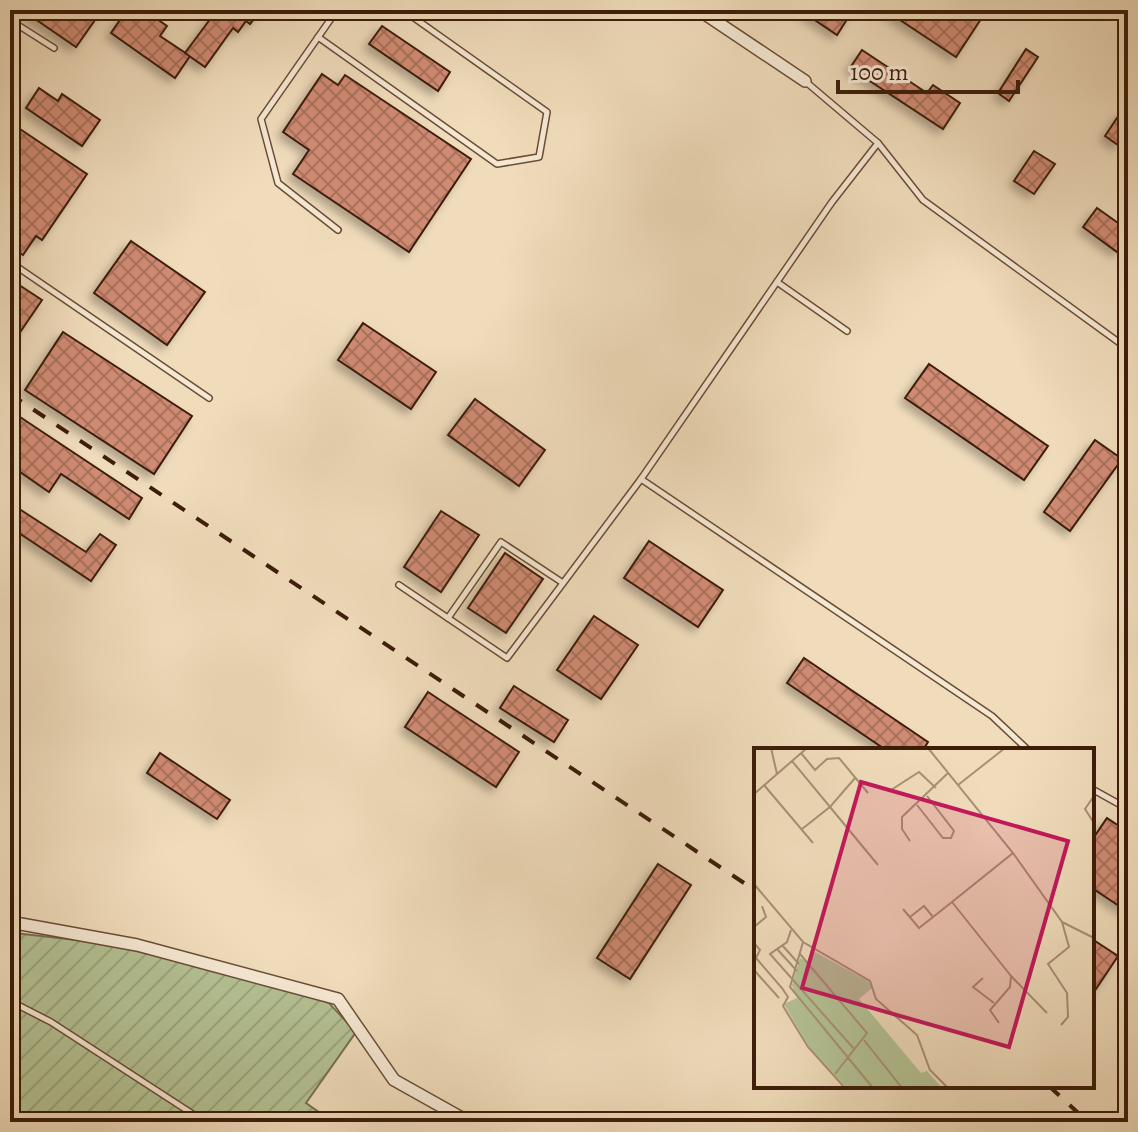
<svg xmlns="http://www.w3.org/2000/svg" width="1138" height="1132" font-family="Alegreya,serif">
<style>
.garden{fill:url(#garden-furrows);stroke:#78704f;stroke-width:2}
.building{fill:url(#building-cross-hatch);stroke:#3d1d0a;stroke-width:2;filter:url(#shadow)}
.lines{fill:none;stroke-linecap:round;stroke-linejoin:round}
.service-casing{stroke:#6a4d36;stroke-width:8}
.minor-casing{stroke:#6a4d36;stroke-width:14}
.service{stroke:#f5e8d3;stroke-width:5}
.minor{stroke:#f5e8d3;stroke-width:11}
.rail{stroke:#3d1d0a;stroke-width:4;stroke-dasharray:14 14;stroke-linecap:butt}
.inset-road{fill:none;stroke:#a89074;stroke-width:2}
.view{fill:#c2185b;fill-opacity:0.15;stroke:#c2185b;stroke-width:4}
.inset-edge{fill:none;stroke:#3d1d0a;stroke-width:4}
</style>
<defs>
<pattern id="garden-furrows" width="10" height="10" patternUnits="userSpaceOnUse" patternTransform="scale(2)"><rect width="10" height="10" fill="#b4c294"/><path d="M-1 1l2-2M0 10L10 0M9 11l2-2" fill="none" stroke="#9ca67e"/></pattern>
<pattern id="building-cross-hatch" width="8" height="8" patternUnits="userSpaceOnUse" patternTransform="scale(2)"><rect width="8" height="8" fill="#d08b73"/><path d="M0 0l8 8M0 8l8-8" fill="none" stroke="#aa715d"/></pattern>
<filter id="shadow"><feDropShadow dx="-5" dy="5" stdDeviation="4" flood-color="#0004"/></filter>
</defs>
<rect width="100%" height="100%" fill="#f0dcbb"/>
<filter id="stains"><feTurbulence type="fractalNoise" baseFrequency=".0025" numOctaves="4"/><feColorMatrix values="0 0 0 0 .2 0 0 0 0 .09 0 0 0 0 .02 0 0 0 .5 -.17"/></filter>
<radialGradient id="worn" r=".72"><stop offset=".6" stop-color="#630" stop-opacity="0"/><stop offset="1" stop-color="#630" stop-opacity=".3"/></radialGradient>
<polygon class="garden" points="14,933 104,943 285,986 329,1003 356,1032 306,1103 333,1122 10,1122 10,944"/>
<g class="building">
<polygon points="22,10 102,10 76,47"/>
<polygon points="138,10 144,10 167,26 160,36 190,56 175,78 111,33 124,14 131,19"/>
<polygon points="217,10 261,10 250,24 246,21 238,32 233,28 205,67 185,53"/>
<polygon points="800,10 853,10 837,35"/>
<polygon points="885,10 968,10 981,19 956,57"/>
<polygon points="382,26 450,72 438,91 369,44"/>
<polygon points="1026,49 1038,57 1009,101 998,93"/>
<polygon points="862,50 927,93 933,85 960,103 943,129 850,68"/>
<polygon points="322,74 338,85 345,75 471,159 409,252 293,174 309,150 283,132"/>
<polygon points="39,88 58,101 62,94 100,120 82,146 26,108"/>
<polygon points="1121,112 1128,117 1128,130 1118,145 1105,136"/>
<polygon points="14,125 87,174 42,240 36,236 23,255 10,247 10,132"/>
<polygon points="1034,151 1055,164 1034,194 1014,181"/>
<polygon points="1097,208 1128,230 1128,237 1117,252 1083,227"/>
<polygon points="131,241 205,292 167,345 94,293"/>
<polygon points="10,279 42,300 10,347"/>
<polygon points="363,323 436,372 411,409 338,360"/>
<polygon points="63,332 192,416 154,474 25,390"/>
<polygon points="929,364 1048,446 1024,480 905,398"/>
<polygon points="475,399 545,450 519,486 448,435"/>
<polygon points="14,413 142,498 129,519 61,474 49,492 10,465 10,419"/>
<polygon points="1095,440 1122,459 1070,531 1044,512"/>
<polygon points="10,503 86,552 100,534 116,545 91,581 10,527"/>
<polygon points="441,511 479,535 441,592 404,567"/>
<polygon points="649,541 723,590 698,627 624,578"/>
<polygon points="505,553 543,579 506,633 468,608"/>
<polygon points="594,616 638,645 601,699 557,670"/>
<polygon points="804,658 928,742 923,750 886,750 787,683"/>
<polygon points="514,686 568,720 554,742 500,708"/>
<polygon points="428,692 519,752 496,787 405,727"/>
<polygon points="160,753 230,800 217,819 147,773"/>
<polygon points="1107,818 1128,832 1128,912 1092,888 1092,840"/>
<polygon points="658,864 691,885 630,979 597,958"/>
<polygon points="1092,939 1118,956 1092,995"/>
</g>
<g class="lines">
<defs>
<g id="service">
<polyline points="337,10 261,119 278,183 338,230"/>
<polyline points="10,20 54,48"/>
<polyline points="318,37 497,164 539,157 547,112 403,10"/>
<polyline points="806,82 878,143 832,202 641,479 992,716 1028,750"/>
<polyline points="878,143 923,200 1128,349"/>
<polyline points="10,262 209,398"/>
<polyline points="777,282 847,331"/>
<polyline points="399,585 507,658 641,479"/>
<polyline points="448,618 501,542 563,583"/>
<polyline points="1092,789 1128,809"/>
<polyline points="10,1001 51,1022 205,1122"/>
</g>
<g id="minor">
<polyline points="699,10 805,81"/>
<polyline points="10,922 137,945 338,999 394,1080 469,1122"/>
</g>
</defs>
<use href="#service" class="service-casing"/>
<use href="#minor" class="minor-casing"/>
<use href="#service" class="service"/>
<use href="#minor" class="minor"/>
<g class="rail">
<polyline points="10,394 756,891"/>
<polyline points="1049,1086 1088,1122"/>
</g>
</g>
<g transform="translate(754 748)">
<rect width="340" height="340" fill="#f0dcbb"/>
<path d="M61 204 114 233 118 240 105 251 167 325 173 323 188 340H93L55 299 30 256 43 250 38 237 46 210 53 214Z" fill="#b4c294"/>
<path class="inset-road" d="M17 0 23 26M174 0 259 105 198 154 257 228 256 239 236 262 245 275M47 5 61 22 73 11 85 10 114 45M38 13 76 59 101 30M10 37 59 95M204 37 251 0M137 42 165 24 182 40M0 46 53 0M340 48 331 61 340 75M163 57 189 90H197L200 83 173 48M48 81 76 59 124 117M156 93 148 81V69L194 25M259 105 308 174 315 199 294 216 313 245 314 269 307 277M0 136 49 194 116 233 122 251 163 287 176 322 194 340M149 161 165 180 198 154M156 169 170 158 179 169M308 174 340 190M0 179 12 169 8 158M37 182 33 194 16 206 101 302M49 194 36 239 119 340M0 195 6 202 2 210 28 240 34 249 29 258 54 299 91 340M28 197 45 216M23 201 43 223M46 206 113 285 81 326M0 222 25 250M257 228 293 265M229 230 219 239 240 255M110 292 148 340"/>
<path class="view" d="M107 34 314 93 255 299 48 240Z"/>
<rect width="340" height="340" class="inset-edge"/>
</g>
<rect width="1138" height="1132" fill="none" stroke="#f0dcbb" stroke-width="40"/>
<rect x="12" y="12" width="1114" height="1108" fill="none" stroke="#3d1d0a" stroke-width="4"/>
<rect x="20" y="20" width="1098" height="1092" fill="none" stroke="#3d1d0a" stroke-width="2"/>
<path d="M838 80v12h180v-12" fill="none" stroke="#3d1d0a" stroke-width="4"/>
<text x="850" y="80" font-size="24" fill="#3d1d0a" stroke="#f5e8d3" stroke-width="6" paint-order="stroke">100 m</text>
<rect width="100%" height="100%" filter="url(#stains)"/>
<rect width="100%" height="100%" fill="url(#worn)"/>
</svg>
